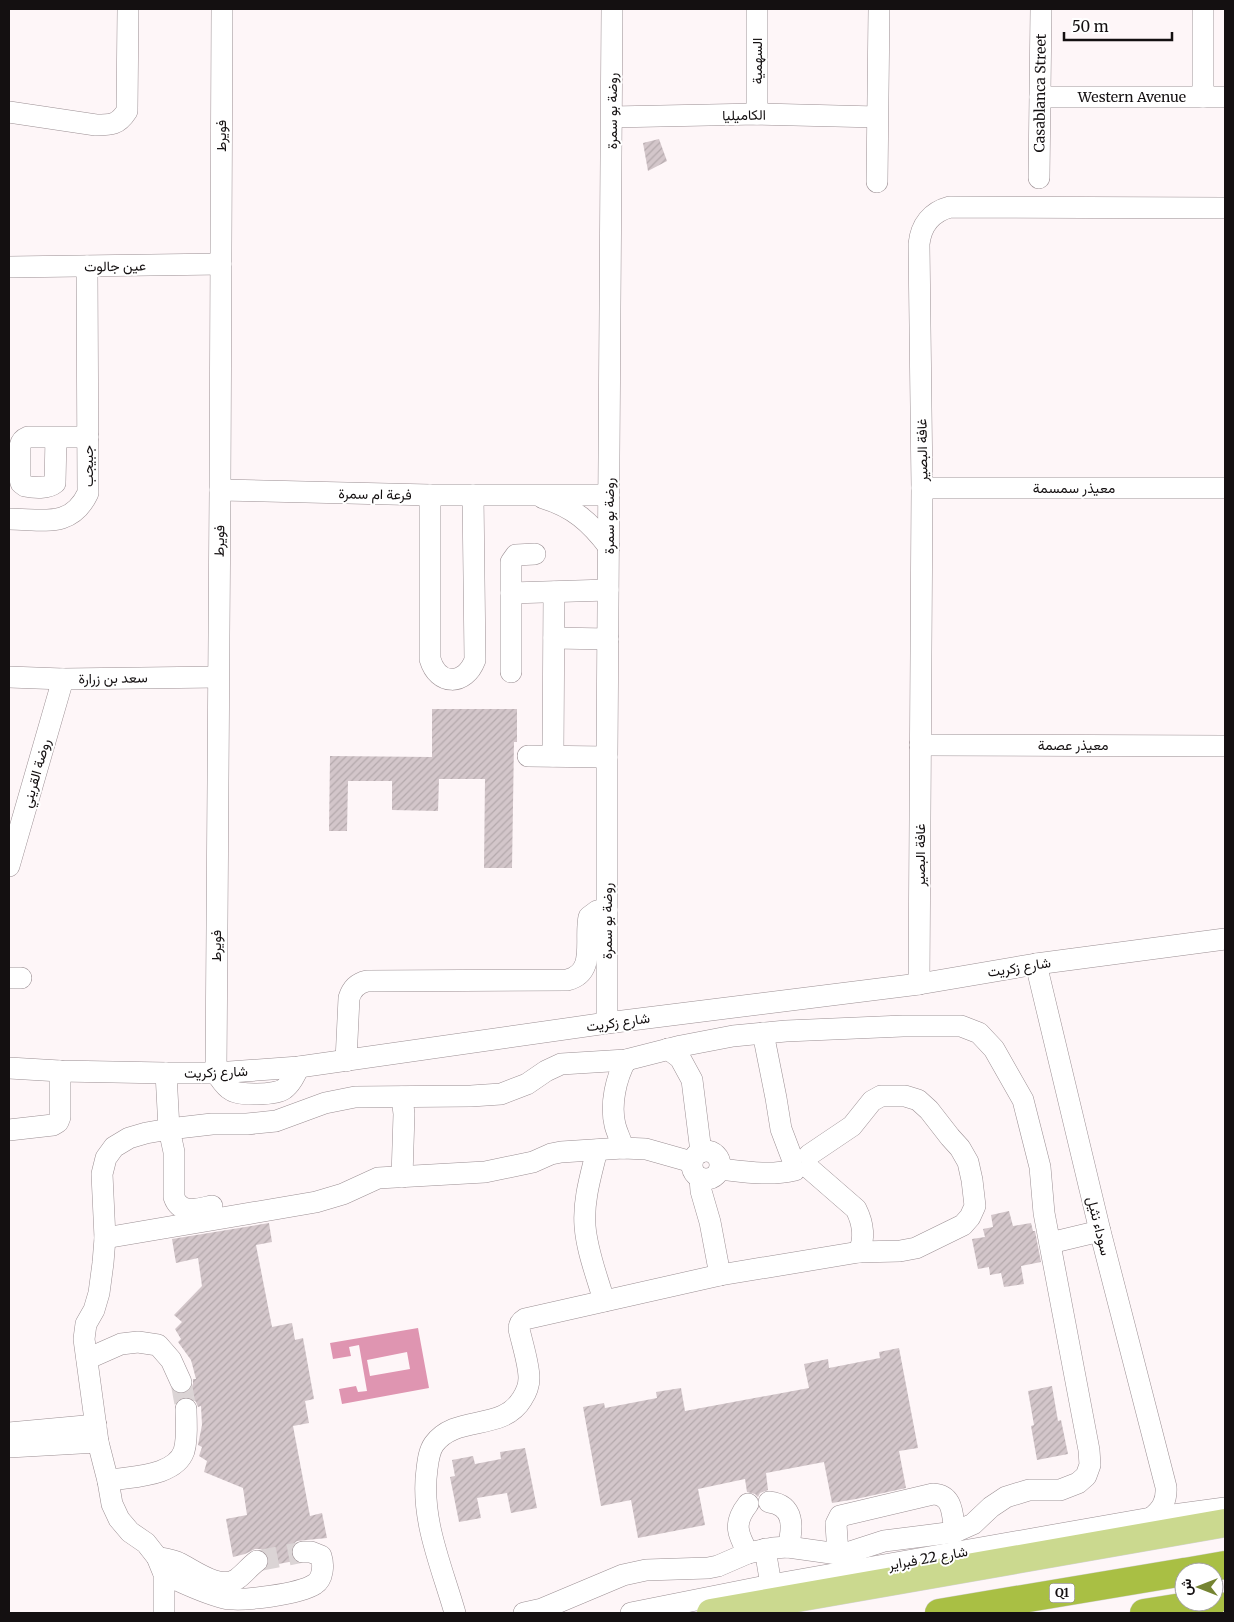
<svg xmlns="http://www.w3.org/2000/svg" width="1234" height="1622" font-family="Merriweather,Vazirmatn,serif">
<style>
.water{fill:#df95b1;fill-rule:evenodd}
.building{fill:url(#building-hatch)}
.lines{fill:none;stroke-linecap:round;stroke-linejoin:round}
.minor-tunnel{stroke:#dbd4d5;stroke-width:21;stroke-dasharray:21 11;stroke-linecap:butt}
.minor-casing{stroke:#9b8f93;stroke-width:22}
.major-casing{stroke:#d5d4d4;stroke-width:29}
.highway-casing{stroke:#d5d4d4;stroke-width:29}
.minor{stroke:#fff;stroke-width:21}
.major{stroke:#cbd98f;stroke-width:28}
.highway{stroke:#a9bf44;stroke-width:28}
.labels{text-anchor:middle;stroke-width:4;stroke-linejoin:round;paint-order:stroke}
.shield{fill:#fff;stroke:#5a5858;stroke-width:1}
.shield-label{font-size:12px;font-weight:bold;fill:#141011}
.street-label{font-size:14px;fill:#141011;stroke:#fff}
</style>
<defs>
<pattern id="building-hatch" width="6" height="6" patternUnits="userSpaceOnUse" patternTransform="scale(1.25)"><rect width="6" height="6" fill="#d3c6ca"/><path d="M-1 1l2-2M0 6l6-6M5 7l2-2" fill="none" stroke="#b4a9ac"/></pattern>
</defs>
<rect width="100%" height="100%" fill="#fef6f8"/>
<path class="water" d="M418 1328 429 1388 342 1404 339 1389 356 1386 358 1392 367 1391 359 1345 349 1347 351 1356 333 1359 330 1343ZM407 1352 410 1369 370 1376 367 1360Z"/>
<g class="building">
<polygon points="659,139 667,161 648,171 643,143"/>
<polygon points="432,709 517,709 517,742 514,742 512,868 484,868 485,779 439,779 438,811 392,810 392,781 348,781 347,831 329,831 330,756 432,757"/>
<polygon points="1009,1211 1013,1226 1031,1223 1033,1231 1035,1231 1041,1262 1021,1266 1024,1284 1004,1287 1001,1273 990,1275 989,1267 978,1269 972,1239 985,1237 983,1229 993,1227 991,1215"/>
<polygon points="269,1223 272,1242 256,1245 272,1327 292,1323 295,1340 303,1338 314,1399 305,1401 309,1423 293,1426 310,1516 322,1513 327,1538 297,1541 292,1545 291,1552 292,1558 294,1561 268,1566 269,1560 267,1554 261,1549 255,1549 245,1554 233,1557 226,1519 247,1515 243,1488 204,1472 207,1461 199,1456 202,1447 198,1445 202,1425 201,1406 198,1407 196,1402 192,1398 185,1397 179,1399 178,1394 186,1394 191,1390 193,1384 193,1379 196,1379 191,1360 178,1342 181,1339 175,1329 182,1322 174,1315 202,1286 198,1258 176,1263 172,1239"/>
<polygon points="899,1348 918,1448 899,1451 906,1488 856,1499 832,1503 824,1462 766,1473 768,1490 760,1493 758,1497 755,1494 747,1492 745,1479 698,1489 705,1525 638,1538 631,1500 601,1506 583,1407 604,1403 605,1408 657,1398 656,1392 681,1388 685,1411 809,1388 804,1364 828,1359 829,1368 880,1358 879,1352"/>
<polygon points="1052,1386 1058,1421 1061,1420 1068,1454 1037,1460 1031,1426 1034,1425 1028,1391"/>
<polygon points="525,1448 537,1508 511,1513 507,1493 477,1498 481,1518 459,1522 450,1477 455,1476 452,1460 473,1456 475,1464 501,1459 500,1452"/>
</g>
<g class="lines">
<g class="minor-tunnel">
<polyline points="181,1382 186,1409"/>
<polyline points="257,1561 303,1552"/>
</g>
<defs>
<g id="minor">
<path d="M222 9 220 490 216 1073C220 1078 224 1086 231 1090 238 1096 276 1095 284 1089 291 1084 295 1075 299 1067"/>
<polyline points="757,9 757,114"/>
<polyline points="1203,9 1203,97"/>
<path id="s1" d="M1040 97H1225"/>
<path d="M9 112 96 125C111 125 118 125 127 111L128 9"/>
<polyline points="612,117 757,114 877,117"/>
<path id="s2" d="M1039 178 1041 9"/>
<polyline points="877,182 879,9"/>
<polyline points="9,267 221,264"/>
<path d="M56 437 55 483C48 489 34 488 25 486L21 483 20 479V446C21 441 23 439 28 437H88"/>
<polyline points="922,488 1225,488"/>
<polyline points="220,490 430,495 609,495"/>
<path d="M430 495V659C438 686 465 686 475 660L473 495"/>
<path d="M543 498C573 507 590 522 609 547"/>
<path d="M9 519C43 519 71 529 88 493L87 266"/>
<polyline points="511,593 608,590"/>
<polyline points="554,638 608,639"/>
<polyline points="511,672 511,562 516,555 535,554"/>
<polyline points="9,677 63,679 218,677"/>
<polyline points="920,745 1225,746"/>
<polyline points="528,756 607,757"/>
<polyline points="553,756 554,592"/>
<polyline points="9,866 63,679"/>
<path d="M1036 964 1100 1231 1166 1487C1167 1501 1162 1510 1151 1518"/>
<polyline points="9,978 21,978"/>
<path d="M919 984 922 488 919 244C921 225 931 212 950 207L1225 208"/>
<polyline points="607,1023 607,757 612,9"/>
<polyline points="763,1033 776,1098 781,1129 792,1158"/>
<polyline points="668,1049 680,1058 692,1080 701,1152"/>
<path d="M346 1061 349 998C352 988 358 983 367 981L567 980C597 973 584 939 589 917L597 911 607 910"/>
<polyline points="9,1068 60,1071 166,1073 216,1073 299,1067 607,1023 919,984 1036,964 1225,939"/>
<path d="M166 1073 169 1129 174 1152V1197C180 1215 198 1209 212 1206"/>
<polyline points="402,1097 404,1114 402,1177"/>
<polyline points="9,1130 53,1125 58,1122 60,1117 60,1071"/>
<path d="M623 1148C621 1140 617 1133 615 1125 610 1104 616 1078 626 1060"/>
<path d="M597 1150C591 1175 583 1200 585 1226 587 1252 597 1276 604 1301"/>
<circle cx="706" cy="1165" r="14"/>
<path d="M720 1169C746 1172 770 1176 795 1170"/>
<path d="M810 1169 856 1209C863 1223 865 1238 859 1252"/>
<polyline points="700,1178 701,1191 710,1222 720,1275"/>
<polyline points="105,1238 316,1202 343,1194 378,1178 485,1172 533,1162 551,1154 561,1152 623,1148 646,1149 692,1162"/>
<polyline points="1050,1243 1100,1231"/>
<polyline points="87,1359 121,1344 138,1342 158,1345 171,1360 181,1382"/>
<polyline points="9,1433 96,1425"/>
<polyline points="9,1447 98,1442"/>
<path d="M108 1481C130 1476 175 1477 184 1451 188 1438 186 1422 186 1409"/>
<path d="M769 1502C795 1505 793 1528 788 1547"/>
<polyline points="765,1549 771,1585"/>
<path d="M748 1553C737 1533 733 1523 748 1504"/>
<path d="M838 1554 836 1524 840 1516 933 1494C954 1495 952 1515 955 1532"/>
<path d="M157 1557C164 1559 173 1560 179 1563 194 1570 220 1591 237 1579 244 1574 250 1566 257 1561"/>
<path d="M164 1574C183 1583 203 1593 224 1598 242 1602 300 1594 315 1584 323 1579 324 1565 321 1556L311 1552H303"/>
<polyline points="164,1613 164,1574 157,1557 146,1543 130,1532 119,1519 112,1504 108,1481 98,1442 84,1339 86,1324 94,1310 99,1293 103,1263 105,1238 102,1174 106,1158 114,1147 129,1138 146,1133 169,1129 212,1124 247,1124 276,1121 325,1103 355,1097 471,1096 501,1094 527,1084 546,1071 561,1064 626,1060 681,1046 733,1036 786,1031 903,1026 961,1026 979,1033 994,1049 1023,1100 1040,1167 1044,1213 1089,1450 1090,1465 1086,1476 1078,1483 1060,1490 1029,1490 1006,1497 991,1507 973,1524 955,1532 884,1541 850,1552 838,1554 788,1547 773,1548 748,1553 718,1566 708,1568 646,1570 623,1575 542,1609 524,1613"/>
<path d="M455 1613C442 1567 420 1519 427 1469 428 1461 429 1451 434 1444 456 1414 502 1432 522 1399 526 1393 529 1385 529 1378 529 1364 522 1343 519 1329 519 1324 520 1322 525 1319L720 1275 859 1252 900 1251 916 1248 963 1225 970 1217 975 1206 972 1180 968 1162 960 1148 950 1137 929 1110 918 1100 905 1096H881L872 1101 852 1126 809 1155"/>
<polyline points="631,1613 771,1585 1151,1518 1225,1508"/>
</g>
<polyline id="major" points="711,1613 1225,1523"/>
<g id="highway">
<polyline points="1185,1572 1225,1565"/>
<polyline points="939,1613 1184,1572"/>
<polyline points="1144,1613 1213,1602"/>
</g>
</defs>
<use href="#minor" class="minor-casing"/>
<use href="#major" class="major-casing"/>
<use href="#highway" class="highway-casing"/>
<use href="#minor" class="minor"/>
<use href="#major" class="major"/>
<use href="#highway" class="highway"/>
</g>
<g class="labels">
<rect class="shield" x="1049.5" y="1583.5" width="25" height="19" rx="4"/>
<g class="shield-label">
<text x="1062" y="1597">Q1</text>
</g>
<g class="street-label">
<text transform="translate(757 61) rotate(-90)" y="5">السهمية</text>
<text dy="5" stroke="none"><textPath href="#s2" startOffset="85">Casablanca Street</textPath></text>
<text dy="5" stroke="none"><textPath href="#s1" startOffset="92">Western Avenue</textPath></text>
<text transform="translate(612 111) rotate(-90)" y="5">روضة بو سمرة</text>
<text transform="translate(744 115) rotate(-1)" y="5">الكاميليا</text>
<text transform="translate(221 136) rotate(-90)" y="5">فويرط</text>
<text transform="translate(115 266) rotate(-1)" y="5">عين جالوت</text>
<text transform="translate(922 450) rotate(-91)" y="5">غافة البصير</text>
<text transform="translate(88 466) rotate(-90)" y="5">جبيجب</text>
<text x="1074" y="493">معيذر سمسمة</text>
<text transform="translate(375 494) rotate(1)" y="5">فرعة ام سمرة</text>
<text transform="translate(609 516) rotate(-90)" y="5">روضة بو سمرة</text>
<text transform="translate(219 541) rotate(-89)" y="5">فويرط</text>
<text transform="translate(113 678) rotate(-1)" y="5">سعد بن زرارة</text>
<text x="1073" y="750">معيذر عصمة</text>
<text transform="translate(36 773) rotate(-74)" y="5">روضة القريني</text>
<text transform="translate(920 855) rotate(-90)" y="5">غافة البصير</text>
<text transform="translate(607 921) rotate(-90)" y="5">روضة بو سمرة</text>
<text transform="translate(216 946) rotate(-90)" y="5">فويرط</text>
<text transform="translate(1019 967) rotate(-9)" y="5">شارع زكريت</text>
<text transform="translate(618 1022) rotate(-8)" y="5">شارع زكريت</text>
<text transform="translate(216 1072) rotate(-2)" y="5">شارع زكريت</text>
<text transform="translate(1099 1226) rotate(76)" y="5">سوداء نثيل</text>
<text transform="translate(928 1558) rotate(-10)" y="5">شارع 22 فبراير</text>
</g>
</g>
<rect width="1234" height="1622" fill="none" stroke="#141011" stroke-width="20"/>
<g transform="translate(1199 1587) rotate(270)"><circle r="24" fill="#ffffff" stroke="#a19fa0"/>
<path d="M0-4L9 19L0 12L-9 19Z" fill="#758432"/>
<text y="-8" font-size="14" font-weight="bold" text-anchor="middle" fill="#141011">ش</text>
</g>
<path d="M1064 32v8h108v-8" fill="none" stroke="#141011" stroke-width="2.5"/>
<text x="1072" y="32" font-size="15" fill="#141011" stroke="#ffffff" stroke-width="4" paint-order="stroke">50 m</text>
</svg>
